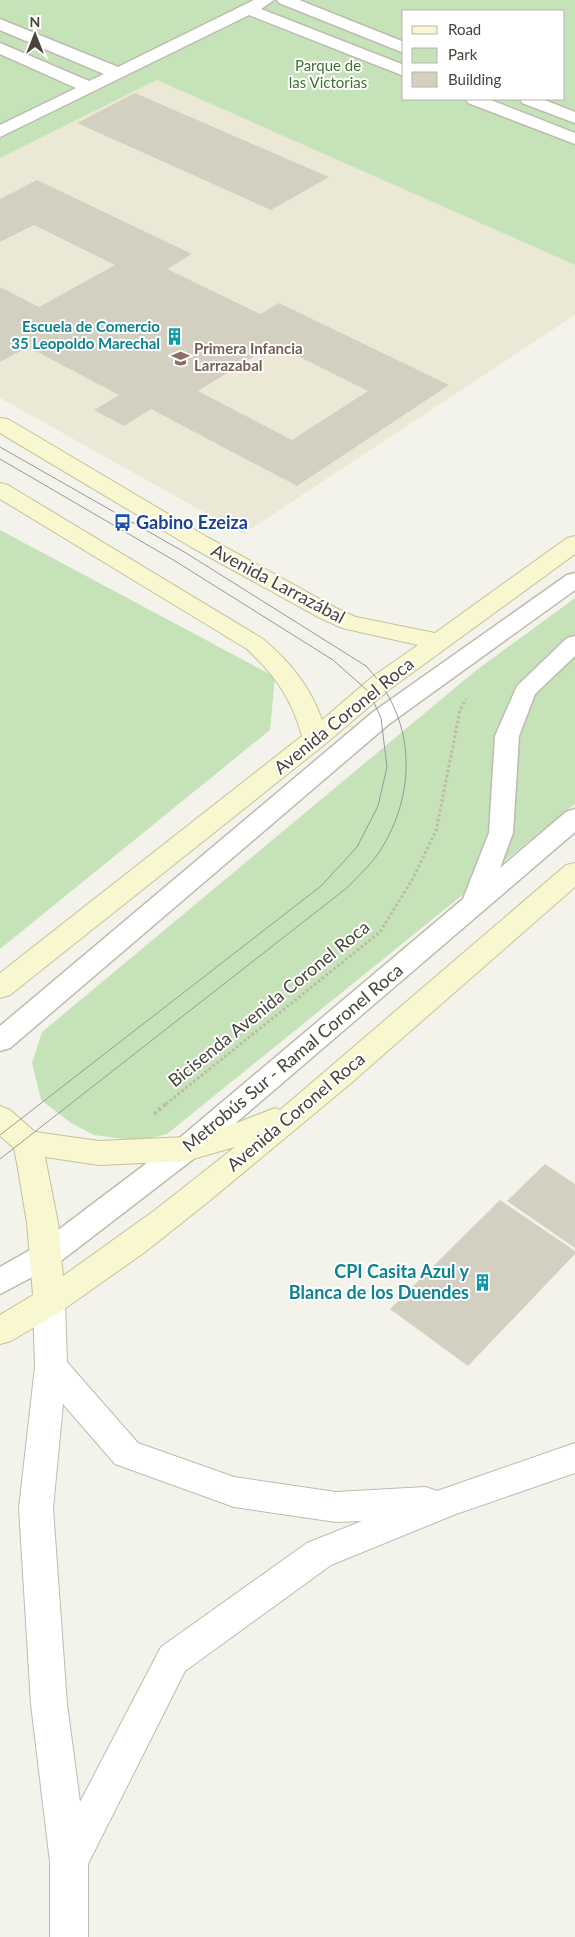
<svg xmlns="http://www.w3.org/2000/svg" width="575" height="1937" font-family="Lato,sans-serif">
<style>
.education{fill:#ebe9d6}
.green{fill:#c6e2b9;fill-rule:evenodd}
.building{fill:#d4d0c1;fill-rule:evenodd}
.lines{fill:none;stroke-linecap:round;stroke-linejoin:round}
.lane-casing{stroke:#bebcae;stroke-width:3}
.street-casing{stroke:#bebcae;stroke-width:2}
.secondary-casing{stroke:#c5c299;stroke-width:2}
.path-far1{stroke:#bebaa1;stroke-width:3;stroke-dasharray:2.5 2.5;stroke-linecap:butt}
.path{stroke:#bebaa1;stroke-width:4;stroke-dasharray:3 3;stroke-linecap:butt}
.lane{fill:#fff;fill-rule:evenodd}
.street{fill:#fff;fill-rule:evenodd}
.secondary{fill:#f8f7d0;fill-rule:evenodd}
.tram{stroke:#989898;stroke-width:1}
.labels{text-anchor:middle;stroke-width:4;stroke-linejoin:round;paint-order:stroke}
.far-park-label{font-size:15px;fill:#3d7233;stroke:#fff}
.far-culture-label{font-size:15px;font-weight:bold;fill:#0d838f;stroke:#fff;text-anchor:end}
.far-education-label{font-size:15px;font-weight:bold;fill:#785e54;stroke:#fff;text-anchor:start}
.transit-label{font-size:18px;font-weight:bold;fill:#164399;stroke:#fff;text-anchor:start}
.street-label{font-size:18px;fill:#474439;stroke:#fff}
.culture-label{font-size:18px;font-weight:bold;fill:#0d838f;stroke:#fff;text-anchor:end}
</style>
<rect width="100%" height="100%" fill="#f3f3eb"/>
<polygon class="education" points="157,80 575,265 575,315 243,534 0,398 0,158"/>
<g class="green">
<path d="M0 0H575V265L157 80 0 158ZM404 11H564V99H404Z"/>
<polygon points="0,530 275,677 270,730 0,949"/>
<polygon points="575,598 575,804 167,1134 138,1141 94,1135 71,1123 41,1100 32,1063 42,1032 474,672"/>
</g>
<g class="building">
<polygon points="135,93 329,177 271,210 77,123"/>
<path d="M37 180 192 254 167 269 260 314 279 303 449 385 297 486 151 409 124 426 94 410 119 395 28 347 0 362V287L39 307 115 265 34 225 0 242V199ZM274 344 368 391 292 440 198 391Z"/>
<polygon points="545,1164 575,1184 575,1248 507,1201"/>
<polygon points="500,1200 575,1251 575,1254 468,1366 390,1309"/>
</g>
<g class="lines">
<defs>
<g id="lane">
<polygon points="254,0 274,0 261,9 404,65 404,76 249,15 0,137 0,125 76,88 0,54 0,43 89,81 104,74 0,30 0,19 118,67"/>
<polygon points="277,0 299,0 404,42 404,53 279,3"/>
<polygon points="466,99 488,99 575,133 575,144 468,103"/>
<polygon points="520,99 542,99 575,112 575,123 522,103"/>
<polygon points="575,573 575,590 389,724 10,1048 0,1051 0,1026 373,712 567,575"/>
<polygon points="575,636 575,656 535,694 519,736 513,833 500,868 566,812 575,809 575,832 196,1157 57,1264 0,1294 0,1267 37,1246 176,1141 463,899 489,833 495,736 517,686 567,638"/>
</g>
<path id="street" d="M49 1290 60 1294 65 1303 67 1362 138 1443 234 1477 336 1492 426 1487 437 1491 575 1443V1473L456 1514 331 1565 185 1671 88 1864V1937H50V1862L31 1704 19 1508 35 1367 33 1303 38 1294ZM63 1404 115 1464 234 1507 336 1522 362 1521 307 1543 161 1647 80 1802 67 1704 53 1508Z"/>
<g id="secondary">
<path d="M0 418 8 419 207 537 336 608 356 617 435 633 567 538 575 536V554L390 689 324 745 10 995 0 998V973L302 736C291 697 276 677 247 649L0 499V483L8 485 263 639C290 662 310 686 322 720L372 677 418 645 342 628 320 618 191 547 0 433Z"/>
<path d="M575 863V887L350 1084 208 1202 145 1252 60 1312 11 1341 0 1344V1315L33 1295 27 1223 17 1163 14 1148 0 1136V1106L10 1110 35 1132 99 1141 186 1137 239 1122 275 1108 280 1110 566 865ZM235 1147 155 1210 63 1276 58 1223 45 1157 99 1165 186 1161Z"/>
</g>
</defs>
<use href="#lane" class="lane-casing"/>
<use href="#street" class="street-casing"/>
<use href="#secondary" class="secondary-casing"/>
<polyline class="path-far1" points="166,1104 380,932 412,880 436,831 460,710 466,699"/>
<polyline class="path" points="154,1114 167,1103"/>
<use href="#lane" class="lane"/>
<use href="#street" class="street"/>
<use href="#secondary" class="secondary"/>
<g class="tram">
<path d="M0 447 186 553 366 666C414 716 418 787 383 846 374 862 360 874 348 887L0 1159"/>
<polyline points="0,459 175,561 333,660 369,692 381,718 387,767 378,806 357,847 321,886 0,1135"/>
</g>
</g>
<defs>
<symbol id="building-bare" viewBox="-9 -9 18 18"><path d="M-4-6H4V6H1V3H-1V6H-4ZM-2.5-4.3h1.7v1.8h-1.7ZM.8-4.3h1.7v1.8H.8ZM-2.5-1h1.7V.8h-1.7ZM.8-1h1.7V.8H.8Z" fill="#0f9aa8" stroke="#fff" stroke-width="2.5" paint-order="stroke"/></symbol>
<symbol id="school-bare" viewBox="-9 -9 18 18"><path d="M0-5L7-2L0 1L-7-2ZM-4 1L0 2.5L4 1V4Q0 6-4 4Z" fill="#8d6e63" stroke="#fff" stroke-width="2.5" paint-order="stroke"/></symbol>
<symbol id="bus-bare" viewBox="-9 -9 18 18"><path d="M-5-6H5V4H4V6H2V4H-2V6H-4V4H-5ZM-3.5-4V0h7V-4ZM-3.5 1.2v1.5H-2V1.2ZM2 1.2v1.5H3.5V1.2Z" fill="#1a4fb4" stroke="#fff" stroke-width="2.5" paint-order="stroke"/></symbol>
</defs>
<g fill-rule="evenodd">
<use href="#building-bare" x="162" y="324" width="25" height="25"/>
<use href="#school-bare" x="168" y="346" width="25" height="25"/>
<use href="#bus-bare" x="110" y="510" width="25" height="25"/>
<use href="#building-bare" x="470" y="1270" width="25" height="25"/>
</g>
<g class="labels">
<g class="far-park-label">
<text x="328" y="71">Parque de<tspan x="328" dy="17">las Victorias</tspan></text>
</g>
<g class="far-culture-label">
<text x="160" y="332">Escuela de Comercio<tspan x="160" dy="17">35 Leopoldo Marechal</tspan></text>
</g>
<g class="far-education-label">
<text x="194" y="354">Primera Infancia<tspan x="194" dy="17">Larrazabal</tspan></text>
</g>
<g class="transit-label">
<text x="136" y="529">Gabino Ezeiza</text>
</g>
<g class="street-label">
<text transform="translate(278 584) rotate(28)" y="6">Avenida Larrazábal</text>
<text transform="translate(344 716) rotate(-39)" y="6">Avenida Coronel Roca</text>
<text transform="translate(269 1004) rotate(-39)" y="6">Bicisenda Avenida Coronel Roca</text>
<text transform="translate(293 1058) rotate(-40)" y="6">Metrobús Sur - Ramal Coronel Roca</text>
<text transform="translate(296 1112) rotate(-40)" y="6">Avenida Coronel Roca</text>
</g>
<g class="culture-label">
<text x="469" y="1278">CPI Casita Azul y<tspan x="469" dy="21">Blanca de los Duendes</tspan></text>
</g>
</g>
<rect x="402" y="10" width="162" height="90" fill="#ffffff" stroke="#b5b4b0"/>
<rect x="412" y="26" width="25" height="8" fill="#f8f7d0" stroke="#b5b4b0"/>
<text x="448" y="35" font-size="15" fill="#474439">Road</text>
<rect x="412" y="48" width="25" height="15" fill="#c6e2b9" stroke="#b5b4b0"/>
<text x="448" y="60" font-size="15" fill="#474439">Park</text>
<rect x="412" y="72" width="25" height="15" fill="#d4d0c1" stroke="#b5b4b0"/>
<text x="448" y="85" font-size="15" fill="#474439">Building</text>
<g transform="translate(35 35)" stroke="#ffffff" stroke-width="4" paint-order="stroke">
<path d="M0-4L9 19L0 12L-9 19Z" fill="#474439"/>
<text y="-8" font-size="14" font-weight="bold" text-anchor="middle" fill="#474439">N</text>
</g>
</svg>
